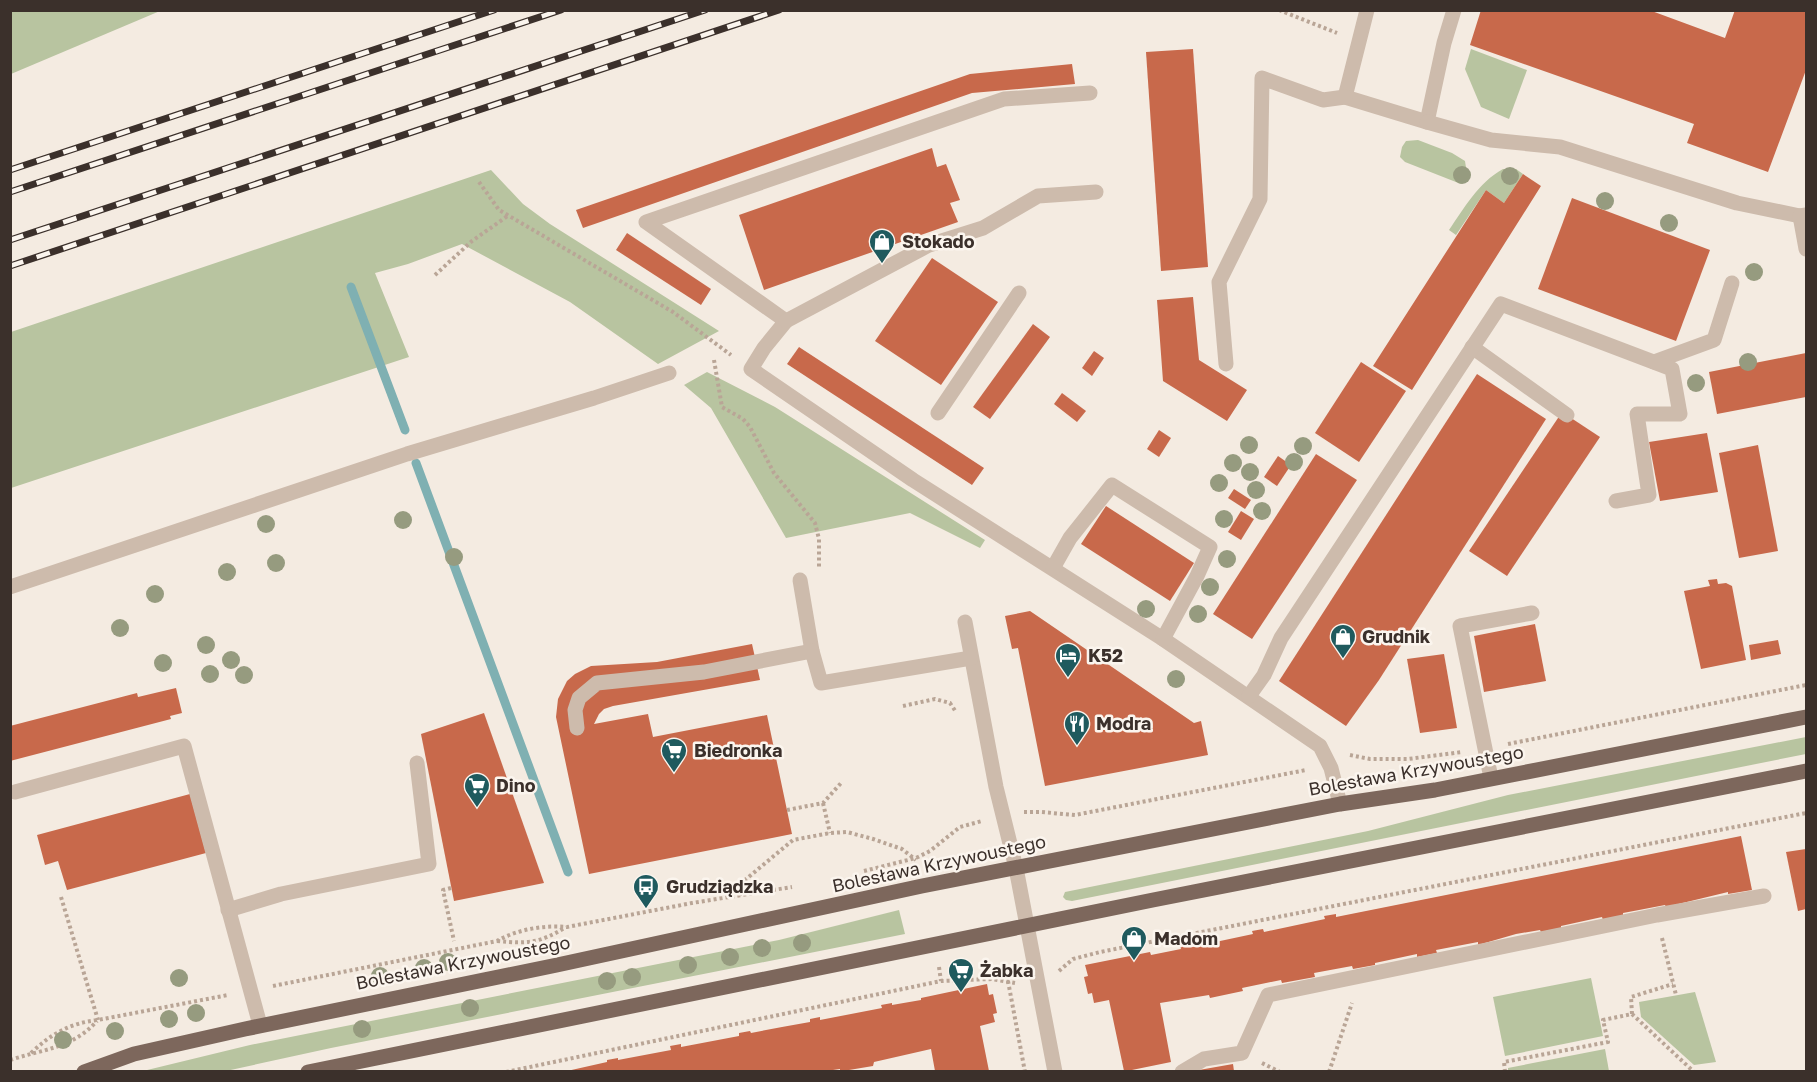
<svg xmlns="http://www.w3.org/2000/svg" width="1817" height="1082" font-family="'Golos Text',sans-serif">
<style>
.green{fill:#b8c4a0}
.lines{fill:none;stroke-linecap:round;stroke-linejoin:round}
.stream{stroke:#7fb0b2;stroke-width:9}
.building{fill:#c8694b}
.path{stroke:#b9a596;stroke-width:4;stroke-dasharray:3 3;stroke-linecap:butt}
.minor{stroke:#cdbbac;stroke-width:15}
.major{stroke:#7d675c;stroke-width:15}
.rail-casing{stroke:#3b302b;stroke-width:7}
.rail{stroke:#fbf5ee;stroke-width:4.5;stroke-dasharray:14;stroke-linecap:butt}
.tree{fill:#969b7f}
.labels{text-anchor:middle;stroke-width:5;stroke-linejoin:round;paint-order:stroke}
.poi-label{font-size:18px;font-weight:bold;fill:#3b302b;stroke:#fbf5ee;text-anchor:start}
.street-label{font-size:18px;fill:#3b302b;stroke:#fbf5ee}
</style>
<rect width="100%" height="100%" fill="#f4ebe1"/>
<g class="green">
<polygon points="11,10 160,10 160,11 11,74"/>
<polygon points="1471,49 1527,70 1509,119 1481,107 1465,69"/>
<polygon points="1418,140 1452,153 1465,161 1467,174 1461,184 1405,162 1400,157 1402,147 1406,141"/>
<path d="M1503 169H1516L1523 174 1504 203 1486 190 1456 235 1449 230C1465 207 1478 183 1503 169Z"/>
<polygon points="491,170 523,204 550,224 719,331 658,364 570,302 462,244 408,264 375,273 409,357 11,488 11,332"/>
<polygon points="707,372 775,407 985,540 980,548 910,513 786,538 711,408 684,385"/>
<polygon points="1806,737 1806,754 1072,901 1066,900 1063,897 1065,892 1070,891 1368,831 1508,795"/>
<polygon points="899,910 905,934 331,1048 226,1071 143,1071 250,1045 779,940"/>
<polygon points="1591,978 1603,1036 1505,1056 1493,997"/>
<polygon points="1695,992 1716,1062 1694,1065 1641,1017 1639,1002"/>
<polygon points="1605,1049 1609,1071 1508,1071 1508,1068"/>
</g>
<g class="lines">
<g class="stream">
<polyline points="351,287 405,430"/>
<polyline points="416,463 568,872"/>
</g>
</g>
<g class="building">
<polygon points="1481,10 1649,10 1725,38 1735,10 1806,10 1806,70 1768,172 1687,143 1694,124 1470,45"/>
<polygon points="1193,49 1208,267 1161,271 1146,52"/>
<polygon points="1072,64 1075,84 972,93 583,228 576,210 970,74"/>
<polygon points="932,148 937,167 946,164 960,200 950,203 958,222 764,290 739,215"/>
<polygon points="1523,174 1541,186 1412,390 1373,366 1486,190 1504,203"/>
<polygon points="1572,198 1710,250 1676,341 1538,289"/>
<polygon points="627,233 711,289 701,305 616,250"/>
<polygon points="932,258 998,302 941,385 875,341"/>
<polygon points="1193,297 1199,360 1247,390 1227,421 1163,381 1157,300"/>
<polygon points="1033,324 1050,337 990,419 973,407"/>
<polygon points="799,347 984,468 972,485 787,364"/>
<polygon points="1094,351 1104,358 1092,376 1082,368"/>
<polygon points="1806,353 1806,397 1717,414 1709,372"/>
<polygon points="1361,362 1406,391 1359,462 1315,433"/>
<polygon points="1477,374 1546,419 1379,680 1346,726 1279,681"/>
<polygon points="1062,393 1086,411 1077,422 1054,404"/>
<polygon points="1562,412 1600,437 1507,576 1469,551"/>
<polygon points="1159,430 1171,438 1159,457 1147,449"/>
<polygon points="1707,433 1718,492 1660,501 1649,442"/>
<polygon points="1758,445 1778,551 1739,558 1719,453"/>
<polygon points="1316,454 1357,480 1252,639 1213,614"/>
<polygon points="1278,456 1291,465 1277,486 1264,477"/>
<polygon points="1234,489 1251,500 1245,509 1228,498"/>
<polygon points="1106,506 1194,563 1170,601 1081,544"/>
<polygon points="1241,511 1254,519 1241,540 1228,532"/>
<polygon points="1717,579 1718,584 1726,583 1732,586 1746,660 1701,669 1684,591 1710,586 1708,580"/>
<polygon points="1030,611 1194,723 1201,721 1208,755 1045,786 1018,648 1012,649 1005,616"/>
<polygon points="1535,624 1546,681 1484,692 1474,636"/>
<polygon points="1778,640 1781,654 1751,660 1749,645"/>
<polygon points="752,644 760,680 613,706 604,709 599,714 594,724 648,714 653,737 767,715 792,834 589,874 556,717 558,699 567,681 575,674 591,666 657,662"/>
<polygon points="1444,654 1457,728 1420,733 1407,659"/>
<polygon points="176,688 182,713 170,716 171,719 10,761 10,726 137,693 138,697"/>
<polygon points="484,713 544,883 454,901 421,734"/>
<polygon points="190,794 206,853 67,890 58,861 45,865 37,835"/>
<polygon points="1741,836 1752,890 1728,894 1728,892 1666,907 1665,905 1639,910 1623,913 1623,916 1603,920 1602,917 1561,926 1561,928 1541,932 1540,930 1516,934 1478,945 1478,942 1436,950 1437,953 1417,957 1417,954 1375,963 1375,965 1353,969 1352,966 1314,973 1315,977 1282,983 1281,980 1242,988 1243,991 1210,998 1209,995 1160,1003 1171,1062 1127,1071 1124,1071 1109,1000 1094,1003 1092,993 1088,994 1084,977 1088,976 1085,965 1150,952 1151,955 1181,949 1180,946 1191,944 1192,947 1253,934 1252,931 1263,929 1264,932 1325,919 1324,916 1336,914 1336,917"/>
<polygon points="1806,849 1806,909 1798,911 1786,852"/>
<polygon points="987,984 989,995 993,994 997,1013 993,1014 995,1022 980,1026 989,1071 935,1071 931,1049 874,1062 873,1066 843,1071 840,1071 840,1069 826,1071 567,1071 607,1062 607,1060 618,1058 618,1060 671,1050 670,1046 681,1044 681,1047 739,1036 739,1033 750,1031 751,1033 782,1027 810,1022 810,1019 820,1017 820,1020 882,1008 881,1005 892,1003 892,1005 921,1000 921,998"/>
<polygon points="1233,1064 1234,1071 1199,1071 1199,1070"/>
</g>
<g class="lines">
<g class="path">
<polyline points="1279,10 1337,33"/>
<polyline points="479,182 499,210 673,312 731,355"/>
<polyline points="435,275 472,241 509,215"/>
<polyline points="714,360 722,407 743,419 750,427 774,473 815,523 819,539 819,567"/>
<polyline points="903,706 935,699 950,703 956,712"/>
<polyline points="1508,744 1806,685"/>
<polyline points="1350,755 1370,759 1408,759 1462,752"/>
<polyline points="823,803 830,833"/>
<polyline points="787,810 823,803 842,782"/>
<polyline points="1024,812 1041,812 1075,815 1306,770"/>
<polyline points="864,871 916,858 930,851 960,827 982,821"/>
<polyline points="451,888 443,890 454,941"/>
<polyline points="740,896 739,885 793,840 830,833 847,832 873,839 902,849 916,860"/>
<polyline points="61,897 98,1020"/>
<polyline points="1662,938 1676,995"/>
<path d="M497 941C528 944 540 943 566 927"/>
<polyline points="939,967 941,981"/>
<polyline points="1059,971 1073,959 1100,952 1806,813"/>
<polyline points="1008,981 1025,1072"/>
<path d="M273 986 497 941C518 929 544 925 567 927L692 903 792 887"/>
<polyline points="1632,1014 1631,997 1673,984"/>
<path d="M31 1053C51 1034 70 1023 98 1020L228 995"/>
<path d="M10 1060C44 1049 73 1048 97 1021"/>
<polyline points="1262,1063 1280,1072"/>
<polyline points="506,1072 941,981 992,979 1015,983"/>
<polyline points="1329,1072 1352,1003"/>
<polyline points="1505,1072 1504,1062 1608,1042 1603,1020 1632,1014 1694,1072"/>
</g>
<g class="minor">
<polyline points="1367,10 1345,97 1427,122 1444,43 1454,10"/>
<polyline points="1090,93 1004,99 646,222 786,321 764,348 751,369 913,480 1163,639 1320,746 1331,768 1340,804"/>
<polyline points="1427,122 1491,140 1560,147 1737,203 1800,216 1806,215"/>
<polyline points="1800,216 1806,249"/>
<polyline points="786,321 929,245 983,228 1038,196 1096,192"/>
<polyline points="1472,347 1567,415"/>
<polyline points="1654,362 1714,340 1732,283"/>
<polyline points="1226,364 1219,282 1260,199 1262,78 1323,100 1345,97"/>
<polyline points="938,413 1019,293"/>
<polyline points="1053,568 1070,538 1112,485 1210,547 1197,576 1163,639"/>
<polyline points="800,580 812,651"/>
<polyline points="10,587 407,454 594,398 669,373"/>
<polyline points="965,622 996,787 1016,868 1055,1072"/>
<polyline points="1249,696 1264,675 1281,638 1501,304 1672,369 1680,414 1637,414 1649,495 1616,501"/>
<polyline points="577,728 575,710 579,698 597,683 704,672 812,651 821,683 971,658"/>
<polyline points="1491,778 1460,626 1532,613"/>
<polyline points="15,792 184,746 260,1025"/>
<polyline points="228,910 281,894 429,864 417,763"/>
<polyline points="1182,1072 1204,1059 1242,1053 1268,995 1657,915 1764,896"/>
</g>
<g class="major">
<polyline points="84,1072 134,1054 245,1029 557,965 922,886 1340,804 1435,790 1806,717"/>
<polyline points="308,1072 1153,900 1806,771"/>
</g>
<defs>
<g id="rail">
<polyline points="10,170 494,10"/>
<polyline points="10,192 561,10"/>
<polyline points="10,240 705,10"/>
<polyline points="10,266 779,10"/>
</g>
</defs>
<use href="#rail" class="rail-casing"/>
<use href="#rail" class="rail"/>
</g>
<g class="tree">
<circle cx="1462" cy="175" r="9"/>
<circle cx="1510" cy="176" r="9"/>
<circle cx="1605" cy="201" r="9"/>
<circle cx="1669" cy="223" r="9"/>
<circle cx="1754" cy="272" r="9"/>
<circle cx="1748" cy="362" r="9"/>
<circle cx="1696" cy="383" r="9"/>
<circle cx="1249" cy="445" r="9"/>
<circle cx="1303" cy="446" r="9"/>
<circle cx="1294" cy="462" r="9"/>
<circle cx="1233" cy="463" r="9"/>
<circle cx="1250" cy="472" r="9"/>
<circle cx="1219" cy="483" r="9"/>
<circle cx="1256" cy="490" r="9"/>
<circle cx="1262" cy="511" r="9"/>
<circle cx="1224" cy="519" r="9"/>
<circle cx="403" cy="520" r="9"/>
<circle cx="266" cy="524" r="9"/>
<circle cx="454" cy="557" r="9"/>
<circle cx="1227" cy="559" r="9"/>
<circle cx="276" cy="563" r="9"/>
<circle cx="227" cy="572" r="9"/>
<circle cx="1210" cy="587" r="9"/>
<circle cx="155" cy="594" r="9"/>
<circle cx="1146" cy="609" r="9"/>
<circle cx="1198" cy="614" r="9"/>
<circle cx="120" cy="628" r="9"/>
<circle cx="206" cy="645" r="9"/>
<circle cx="231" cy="660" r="9"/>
<circle cx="163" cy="663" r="9"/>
<circle cx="210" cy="674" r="9"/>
<circle cx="244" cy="675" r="9"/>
<circle cx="1176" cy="679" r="9"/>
<circle cx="802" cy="943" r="9"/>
<circle cx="762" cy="948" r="9"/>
<circle cx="730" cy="957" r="9"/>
<circle cx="448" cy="962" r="9"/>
<circle cx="688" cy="965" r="9"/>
<circle cx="424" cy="968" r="9"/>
<circle cx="380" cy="976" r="9"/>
<circle cx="632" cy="977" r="9"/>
<circle cx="179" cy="978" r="9"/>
<circle cx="607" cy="981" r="9"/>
<circle cx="470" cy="1008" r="9"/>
<circle cx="196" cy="1013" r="9"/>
<circle cx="169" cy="1019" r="9"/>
<circle cx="362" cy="1029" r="9"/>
<circle cx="115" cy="1031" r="9"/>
<circle cx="63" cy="1040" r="9"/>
</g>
<defs>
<symbol id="shop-pin" viewBox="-11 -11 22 30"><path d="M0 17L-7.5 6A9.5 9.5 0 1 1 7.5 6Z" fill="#1f5a5e" stroke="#fbf5ee"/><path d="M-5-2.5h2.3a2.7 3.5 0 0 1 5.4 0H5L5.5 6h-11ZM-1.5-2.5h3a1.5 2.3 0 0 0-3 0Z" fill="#fff"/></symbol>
<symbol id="hotel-pin" viewBox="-11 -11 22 30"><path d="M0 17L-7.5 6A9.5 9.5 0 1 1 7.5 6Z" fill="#1f5a5e" stroke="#fbf5ee"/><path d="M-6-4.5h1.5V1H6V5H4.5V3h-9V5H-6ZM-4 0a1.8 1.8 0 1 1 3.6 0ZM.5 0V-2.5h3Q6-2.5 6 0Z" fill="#fff"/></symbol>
<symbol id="restaurant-pin" viewBox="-11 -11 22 30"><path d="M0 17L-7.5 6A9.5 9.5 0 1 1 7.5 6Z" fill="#1f5a5e" stroke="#fbf5ee"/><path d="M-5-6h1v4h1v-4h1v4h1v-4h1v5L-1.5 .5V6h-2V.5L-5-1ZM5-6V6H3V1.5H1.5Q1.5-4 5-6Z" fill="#fff"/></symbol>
<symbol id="supermarket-pin" viewBox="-11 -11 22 30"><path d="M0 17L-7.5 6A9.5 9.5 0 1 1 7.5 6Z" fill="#1f5a5e" stroke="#fbf5ee"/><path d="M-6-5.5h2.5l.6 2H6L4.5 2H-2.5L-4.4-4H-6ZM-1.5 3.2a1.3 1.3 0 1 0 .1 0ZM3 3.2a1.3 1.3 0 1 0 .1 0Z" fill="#fff"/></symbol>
<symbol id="bus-pin" viewBox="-11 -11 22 30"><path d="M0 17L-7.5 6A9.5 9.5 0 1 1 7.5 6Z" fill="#1f5a5e" stroke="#fbf5ee"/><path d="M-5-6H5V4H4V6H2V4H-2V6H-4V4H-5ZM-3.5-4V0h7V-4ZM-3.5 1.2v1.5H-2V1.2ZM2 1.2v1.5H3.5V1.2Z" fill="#fff"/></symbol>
</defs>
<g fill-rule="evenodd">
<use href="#shop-pin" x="867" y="227" width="30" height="40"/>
<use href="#shop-pin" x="1328" y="622" width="30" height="40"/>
<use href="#hotel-pin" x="1053" y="641" width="30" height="40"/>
<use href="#restaurant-pin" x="1062" y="709" width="30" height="40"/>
<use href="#supermarket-pin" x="659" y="736" width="30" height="40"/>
<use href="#supermarket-pin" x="462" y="771" width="30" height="40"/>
<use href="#bus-pin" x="631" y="872" width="30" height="40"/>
<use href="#shop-pin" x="1119" y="924" width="30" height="40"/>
<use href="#supermarket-pin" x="946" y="956" width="30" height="40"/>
</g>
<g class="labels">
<g class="poi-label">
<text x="902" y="248">Stokado</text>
<text x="1362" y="643">Grudnik</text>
<text x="1088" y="662">K52</text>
<text x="1096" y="730">Modra</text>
<text x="694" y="757">Biedronka</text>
<text x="496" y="792">Dino</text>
<text x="666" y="893">Grudziądzka</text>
<text x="1154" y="945">Madom</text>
<text x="980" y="977">Żabka</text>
</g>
<g class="street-label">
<text transform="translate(1416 771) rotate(-10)" y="6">Bolesława Krzywoustego</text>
<text transform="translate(939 864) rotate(-12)" y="6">Bolesława Krzywoustego</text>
<text transform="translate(463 963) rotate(-11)" y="6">Bolesława Krzywoustego</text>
</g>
</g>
<rect width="1817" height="1082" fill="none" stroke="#3b302b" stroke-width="24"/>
</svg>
